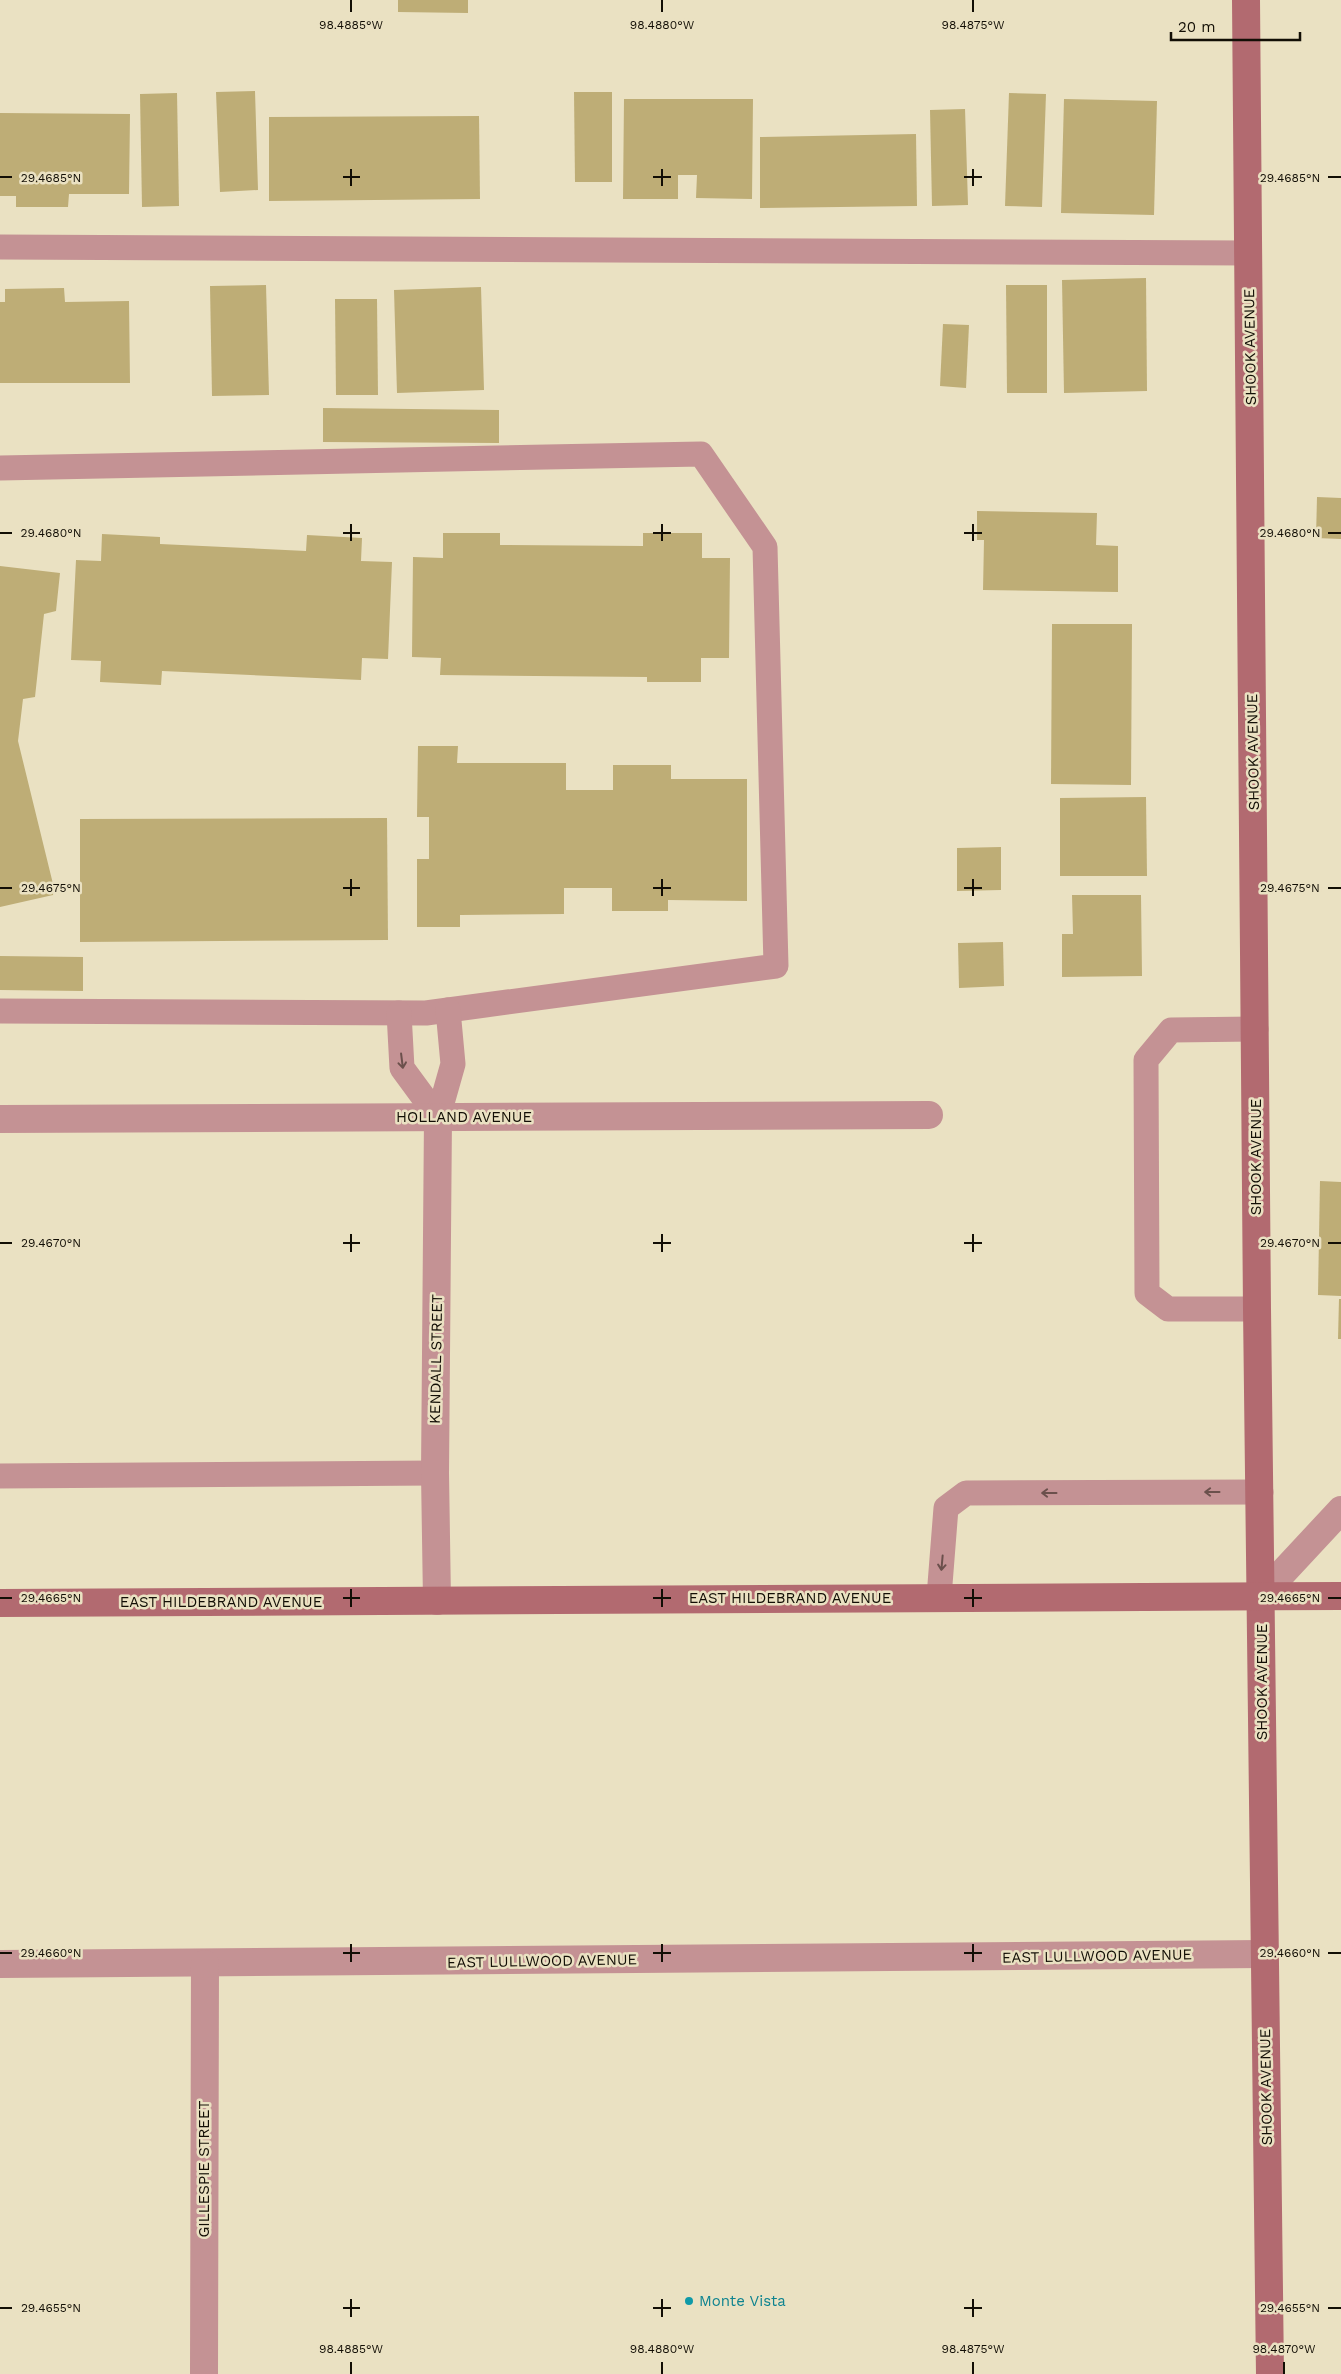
<svg xmlns="http://www.w3.org/2000/svg" width="1341" height="2374" font-family="'Work Sans',sans-serif">
<style>
.building{fill:#bead76}
.lines{fill:none;stroke-linecap:round;stroke-linejoin:round}
.lane{stroke:#c49294;stroke-width:25}
.street{stroke:#c49294;stroke-width:28}
.secondary{stroke:#b26a70;stroke-width:28}
.oneway{stroke:#6b504c}
.ticks{fill:none;stroke:#120e05;stroke-width:2}
.culture-dot{fill:#0f9aa8;stroke:#eae1c2;stroke-width:2}
.labels{text-anchor:middle;stroke-width:5;stroke-linejoin:round;paint-order:stroke}
.street-label{font-size:15px;fill:#120e05;stroke:#eae1c2}
.culture-label{font-size:15px;fill:#0d838f;stroke:#eae1c2;text-anchor:start}
.ticks-label{font-size:12px;text-anchor:middle;fill:#120e05;stroke:#eae1c2;stroke-width:5;stroke-linejoin:round;paint-order:stroke}
</style>
<rect width="100%" height="100%" fill="#eae1c2"/>
<g class="building">
<polygon points="398,0 468,0 468,13 398,12"/>
<polygon points="255,91 258,190 220,192 216,92"/>
<polygon points="574,92 612,92 612,182 575,182"/>
<polygon points="177,93 179,206 142,207 140,94"/>
<polygon points="1009,93 1046,94 1042,207 1005,206"/>
<polygon points="624,99 753,99 752,199 696,198 697,175 678,175 678,199 623,199"/>
<polygon points="1064,99 1157,101 1154,215 1061,213"/>
<polygon points="965,109 968,205 932,206 930,110"/>
<polygon points="0,113 130,114 129,194 69,194 68,207 16,207 16,196 0,196"/>
<polygon points="479,116 480,199 269,201 269,117"/>
<polygon points="916,134 917,206 760,208 760,137"/>
<polygon points="1146,278 1147,391 1064,393 1062,280"/>
<polygon points="266,285 269,395 212,396 210,286"/>
<polygon points="1006,285 1047,285 1047,393 1007,393"/>
<polygon points="481,287 484,390 397,393 394,290"/>
<polygon points="64,288 65,302 129,301 130,383 0,383 0,302 5,302 5,289"/>
<polygon points="335,299 377,299 378,395 336,395"/>
<polygon points="943,324 969,325 966,388 940,386"/>
<polygon points="323,408 499,410 499,443 323,442"/>
<polygon points="1317,497 1341,498 1341,539 1316,538"/>
<polygon points="977,511 1097,513 1096,545 1118,546 1118,592 983,590 984,540 977,540"/>
<polygon points="443,533 500,533 500,545 643,546 643,533 702,533 702,558 730,558 729,658 701,658 701,682 647,682 647,677 440,675 441,658 412,657 413,557 443,558"/>
<polygon points="102,534 160,537 160,544 306,551 307,535 362,538 361,561 392,562 388,659 362,658 361,680 162,671 161,685 100,682 101,661 71,660 76,560 101,561"/>
<polygon points="0,566 60,573 56,611 44,614 35,697 23,699 18,741 54,888 53,895 0,907"/>
<polygon points="1052,624 1132,624 1131,785 1051,784"/>
<polygon points="418,746 458,746 457,763 566,763 566,790 613,790 613,765 671,765 671,779 747,779 747,901 668,900 668,911 612,911 612,888 564,888 564,914 460,915 460,927 417,927 417,859 429,859 429,817 417,817"/>
<polygon points="1146,797 1147,876 1060,876 1060,798"/>
<polygon points="387,818 388,940 80,942 80,819"/>
<polygon points="1001,847 1001,890 957,891 957,848"/>
<polygon points="1072,895 1141,895 1142,976 1062,977 1062,934 1073,934"/>
<polygon points="1003,942 1004,986 959,988 958,943"/>
<polygon points="0,956 83,957 83,991 0,990"/>
<polygon points="1320,1181 1341,1182 1341,1296 1318,1295"/>
<polygon points="1339,1299 1341,1299 1341,1339 1338,1339"/>
</g>
<g class="lines">
<g class="lane">
<polyline points="0,247 1249,253"/>
<polyline points="0,468 701,454 765,547 776,966 426,1013 0,1011"/>
<polyline points="399,1013 402,1068 438,1117"/>
<polyline points="1256,1029 1171,1030 1146,1060 1147,1293 1168,1309 1257,1309"/>
<polyline points="438,1117 453,1064 448,1010"/>
<polyline points="0,1476 435,1473"/>
<polyline points="939,1597 946,1508 966,1493 1261,1492"/>
</g>
<g class="street">
<polyline points="0,1119 929,1115"/>
<polyline points="1261,1596 1341,1510"/>
<polyline points="437,1601 435,1473 438,1117"/>
<polyline points="0,1964 1264,1954"/>
<polyline points="204,2374 205,1964"/>
</g>
<g class="secondary">
<polyline points="1246,0 1257,1309 1270,2374"/>
<polyline points="0,1603 1341,1596"/>
</g>
</g>
<defs><path id="oneway-shaft" d="M-6 0H5M1.5-3L5.5 0L1.5 3" fill="none" stroke-width="1.6" stroke-linecap="round" stroke-linejoin="round" transform="scale(1.25)"/></defs>
<g class="oneway">
<use href="#oneway-shaft" transform="translate(402 1061) rotate(83)"/>
<use href="#oneway-shaft" transform="translate(1212 1492) rotate(180)"/>
<use href="#oneway-shaft" transform="translate(1049 1493) rotate(180)"/>
<use href="#oneway-shaft" transform="translate(942 1563) rotate(95)"/>
</g>
<path class="ticks" d="M351 0V12M662 0V12M973 0V12M351 169V186M662 169V186M973 169V186M0 177H12M343 177H360M653 177H671M964 177H982M1328 177H1341M351 524V541M662 524V541M973 524V541M0 533H12M343 533H360M653 533H671M964 533H982M1328 533H1341M351 879V896M662 879V896M973 879V896M0 888H12M343 888H360M653 888H671M964 888H982M1328 888H1341M351 1234V1252M662 1234V1252M973 1234V1252M0 1243H12M343 1243H360M653 1243H671M964 1243H982M1328 1243H1341M351 1589V1607M662 1589V1607M973 1589V1607M0 1598H12M343 1598H360M653 1598H671M964 1598H982M1328 1598H1341M351 1944V1962M662 1944V1962M973 1944V1962M0 1953H12M343 1953H360M653 1953H671M964 1953H982M1328 1953H1341M351 2299V2317M662 2299V2317M973 2299V2317M0 2308H12M343 2308H360M653 2308H671M964 2308H982M1328 2308H1341M351 2362V2374M662 2362V2374M973 2362V2374M1284 2362V2374"/>
<circle class="culture-dot" cx="689" cy="2301" r="5"/>
<g class="labels">
<g class="street-label">
<text transform="translate(1250 347) rotate(-91)" y="5">SHOOK AVENUE</text>
<text transform="translate(1253 752) rotate(-91)" y="5">SHOOK AVENUE</text>
<text x="464" y="1122">HOLLAND AVENUE</text>
<text transform="translate(1256 1157) rotate(-90)" y="5">SHOOK AVENUE</text>
<text transform="translate(436 1359) rotate(-89)" y="5">KENDALL STREET</text>
<text x="790" y="1603">EAST HILDEBRAND AVENUE</text>
<text x="221" y="1607">EAST HILDEBRAND AVENUE</text>
<text transform="translate(1262 1682) rotate(-90)" y="5">SHOOK AVENUE</text>
<text transform="translate(1097 1956) rotate(-1)" y="5">EAST LULLWOOD AVENUE</text>
<text transform="translate(542 1961) rotate(-1)" y="5">EAST LULLWOOD AVENUE</text>
<text transform="translate(1266 2087) rotate(-91)" y="5">SHOOK AVENUE</text>
<text transform="translate(204 2169) rotate(-90)" y="5">GILLESPIE STREET</text>
</g>
<g class="culture-label">
<text x="699" y="2306">Monte Vista</text>
</g>
</g>
<g class="ticks-label">
<text x="351" y="29">98.4885°W</text>
<text x="662" y="29">98.4880°W</text>
<text x="973" y="29">98.4875°W</text>
<text x="51" y="182">29.4685°N</text>
<text x="1290" y="182">29.4685°N</text>
<text x="51" y="537">29.4680°N</text>
<text x="1290" y="537">29.4680°N</text>
<text x="51" y="892">29.4675°N</text>
<text x="1290" y="892">29.4675°N</text>
<text x="51" y="1247">29.4670°N</text>
<text x="1290" y="1247">29.4670°N</text>
<text x="51" y="1602">29.4665°N</text>
<text x="1290" y="1602">29.4665°N</text>
<text x="51" y="1957">29.4660°N</text>
<text x="1290" y="1957">29.4660°N</text>
<text x="51" y="2312">29.4655°N</text>
<text x="1290" y="2312">29.4655°N</text>
<text x="351" y="2353">98.4885°W</text>
<text x="662" y="2353">98.4880°W</text>
<text x="973" y="2353">98.4875°W</text>
<text x="1284" y="2353">98.4870°W</text>
</g>
<path d="M1171 32v8h129v-8" fill="none" stroke="#120e05" stroke-width="2.5"/>
<text x="1178" y="32" font-size="15" fill="#120e05" stroke="#eae1c2" stroke-width="4" paint-order="stroke">20 m</text>
</svg>
